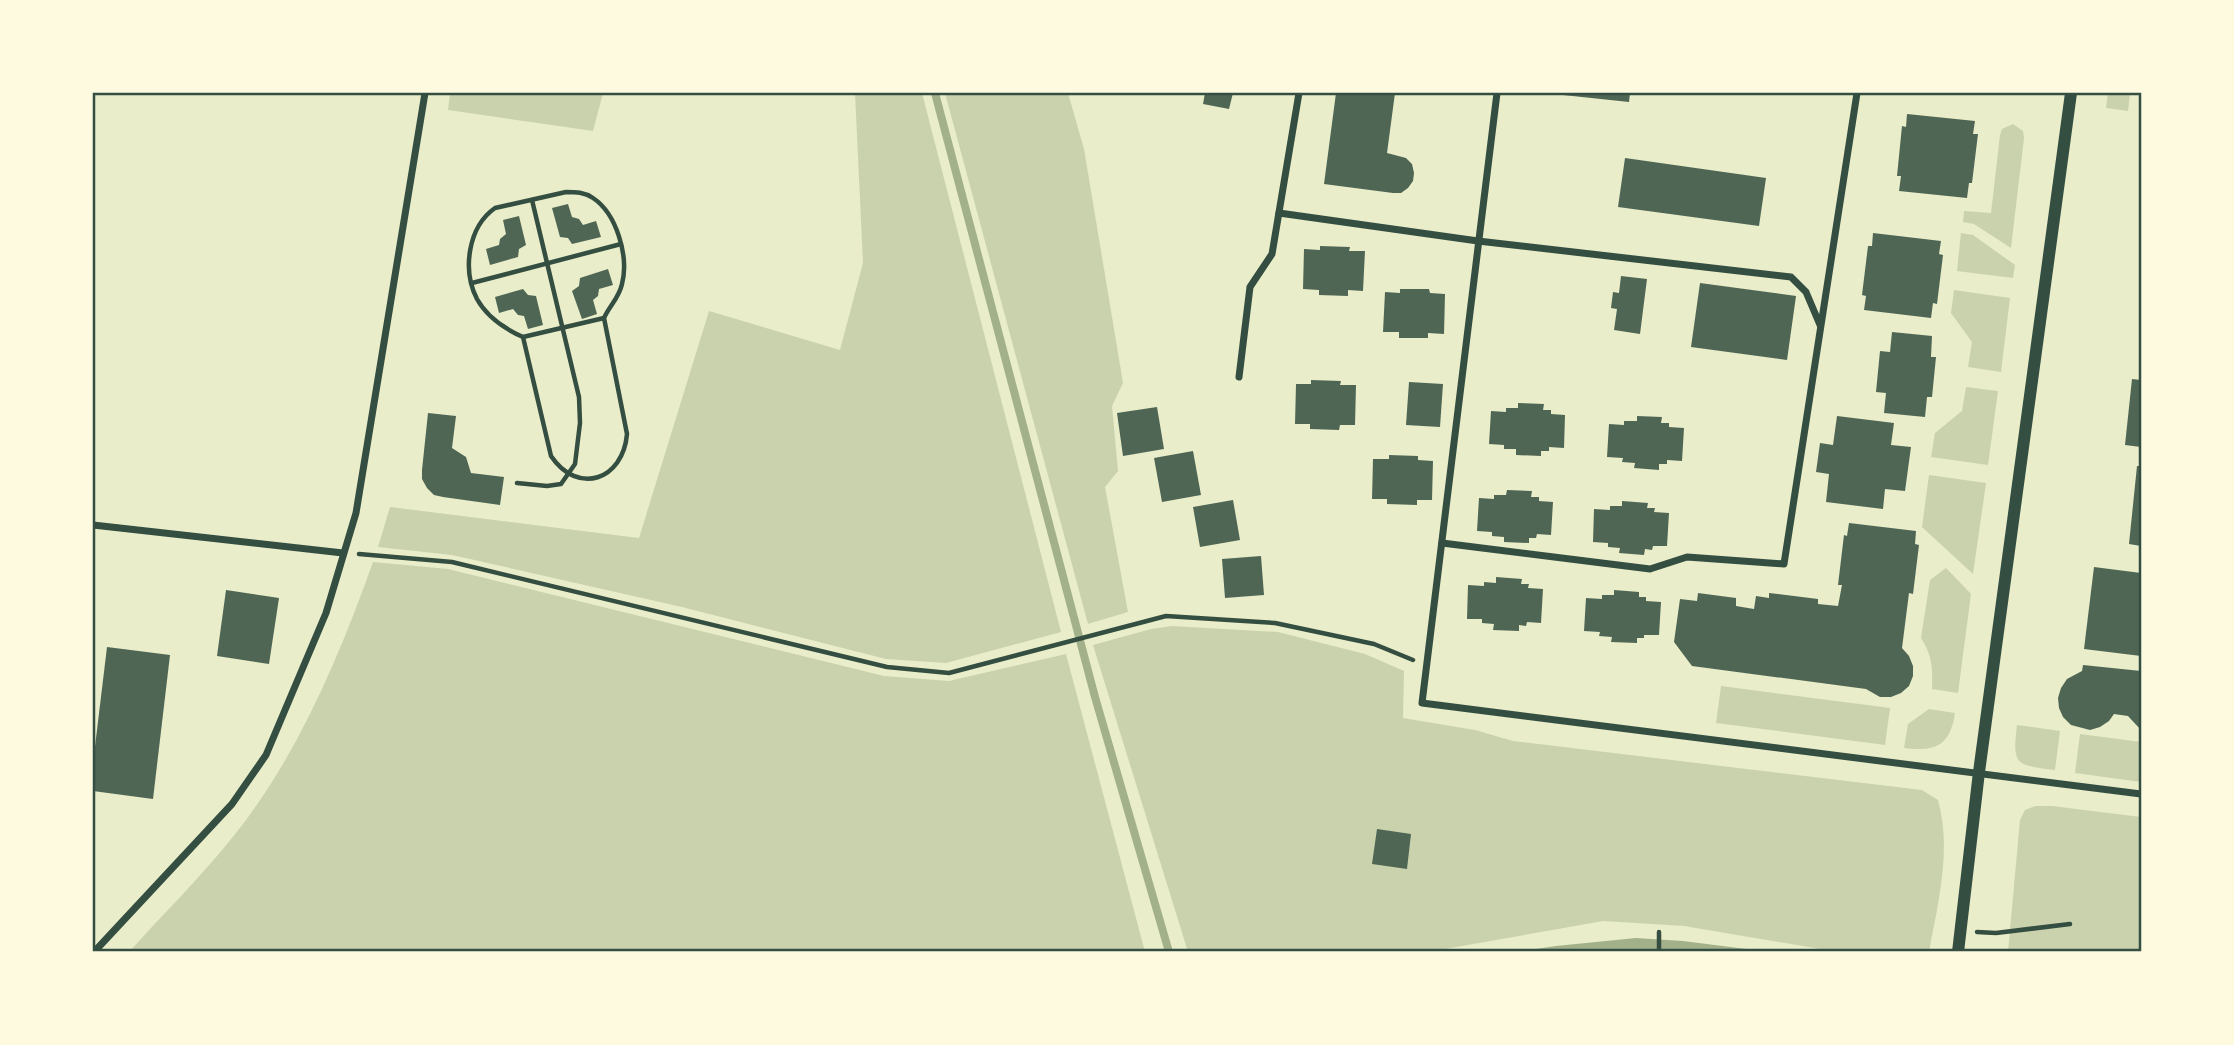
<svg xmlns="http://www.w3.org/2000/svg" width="2234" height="1045" font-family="'DM Sans',sans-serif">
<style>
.green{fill:#cad2ad}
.water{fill:#a3b18a}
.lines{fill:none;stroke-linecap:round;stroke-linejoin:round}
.stream{stroke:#a3b18a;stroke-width:8}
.building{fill:#4f6655}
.path{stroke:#344e41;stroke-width:4.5}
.minor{stroke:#344e41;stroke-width:7}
.tertiary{stroke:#344e41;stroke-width:12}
.neatline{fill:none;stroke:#344e41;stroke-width:2.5}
</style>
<rect width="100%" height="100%" fill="#e9edc9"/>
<g class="green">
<polygon points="450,93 603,93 593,131 448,110"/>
<polygon points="855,93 922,93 1061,632 946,663 886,659 682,607 452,555 378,547 390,507 639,538 709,311 840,350 863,263"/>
<polygon points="945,93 1068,93 1084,149 1123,383 1112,406 1118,471 1105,487 1128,612 1088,624"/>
<polygon points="2108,93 2130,93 2128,111 2106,108"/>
<polygon points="2013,124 2023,131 2024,138 2011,248 1974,224 1963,222 1964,211 1991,213 2000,135 2002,129"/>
<polygon points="1961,233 1973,235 2015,265 2013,278 1957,271"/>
<polygon points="1954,290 2010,298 2001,372 1968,367 1972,342 1951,313"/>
<polygon points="1966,387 1998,391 1988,465 1931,457 1935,433 1962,411"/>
<polygon points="1929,475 1986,483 1973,574 1922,527"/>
<path d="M373 562 448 569 884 676 949 681 1066 654 1145 952H129C164 913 203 875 236 833 299 753 339 657 373 562Z"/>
<path d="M1946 568 1971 594 1958 693 1932 689C1933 668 1932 655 1921 638L1930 580Z"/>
<path d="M1172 626 1278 632 1365 654 1404 671 1403 718 1475 730 1513 741 1922 790 1938 800C1952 850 1938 902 1929 952H1838L1684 926 1603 921 1428 952H1188L1093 645 1151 629Z"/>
<polygon points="1721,686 1890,708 1885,745 1716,723"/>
<path d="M1929 709 1955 713C1950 746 1935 752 1904 748L1908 724Z"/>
<path d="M2017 725 2060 731 2055 770C2016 765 2012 766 2017 725Z"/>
<polygon points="2080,734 2141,742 2141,782 2075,773"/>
<polygon points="2035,806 2052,806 2141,817 2141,952 2008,952 2020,820 2025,810"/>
</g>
<polygon class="water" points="1636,938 1683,941 1770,952 1516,952 1556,946"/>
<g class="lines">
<polyline class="stream" points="935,93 1095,697 1169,952"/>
</g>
<g class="building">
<polygon points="1205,93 1233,93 1229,109 1203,104"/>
<polygon points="1336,93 1395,93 1387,153 1406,158 1412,164 1414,173 1413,181 1408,188 1401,193 1393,193 1324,184"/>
<polygon points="1563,93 1630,93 1629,102 1563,95"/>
<polygon points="1907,114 1975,121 1973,134 1978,134 1972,183 1969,183 1967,198 1899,191 1901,176 1897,176 1902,126 1906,127"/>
<polygon points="1625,158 1766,178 1759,226 1618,207"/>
<polygon points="568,204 572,217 579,219 583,225 596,221 601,237 572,244 568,238 560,237 552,208"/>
<polygon points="519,216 526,245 519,249 518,257 490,265 486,249 499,245 500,239 506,234 503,220"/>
<polygon points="1873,233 1941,241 1939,254 1943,255 1937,304 1933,303 1931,318 1864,310 1866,296 1862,295 1868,246 1872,246"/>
<polygon points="1320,246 1350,247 1349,251 1365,251 1363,291 1348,290 1348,296 1319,295 1319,290 1303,289 1304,249 1320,250"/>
<polygon points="608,269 613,285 599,289 598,296 593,300 597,314 582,319 572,291 579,286 580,278"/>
<polygon points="1621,276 1647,279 1640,334 1614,330 1617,309 1611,308 1613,292 1619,293"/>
<polygon points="1700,283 1796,296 1787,360 1691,347"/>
<polygon points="523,289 528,295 536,296 543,325 528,329 524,316 518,315 513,309 499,313 495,297"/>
<polygon points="1400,289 1429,289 1430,293 1445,294 1444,334 1428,333 1428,338 1399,338 1399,332 1383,332 1385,292 1400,293"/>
<polygon points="1892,332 1932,336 1931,357 1936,357 1932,397 1927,397 1925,417 1884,413 1886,393 1876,392 1880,351 1890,352"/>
<polygon points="2132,379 2141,380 2141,447 2125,445"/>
<polygon points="1311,380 1341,381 1340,385 1356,385 1355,425 1340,425 1339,430 1310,429 1310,424 1295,424 1296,384 1311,384"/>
<polygon points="1409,382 1443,384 1440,427 1406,425"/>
<polygon points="1518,403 1544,404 1543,410 1551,410 1551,414 1565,415 1564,448 1549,447 1549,451 1541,451 1541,456 1516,455 1516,449 1504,449 1504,445 1489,444 1491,411 1506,412 1506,408 1518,408"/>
<polygon points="1157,407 1164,449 1123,456 1117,413"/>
<polygon points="428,413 456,416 452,448 466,457 471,473 504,477 500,505 443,497 434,495 427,488 422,479 422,470"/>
<polygon points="1637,416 1662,417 1661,423 1669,423 1669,427 1684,428 1682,461 1667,460 1667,464 1659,464 1659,470 1634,468 1635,463 1622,462 1623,458 1607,457 1609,424 1624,425 1624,421 1637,421"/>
<polygon points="1837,416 1894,423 1891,445 1911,447 1905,491 1885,489 1883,509 1826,502 1829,474 1816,472 1820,443 1833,445"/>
<polygon points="1193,451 1201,495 1162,502 1154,458"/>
<polygon points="1389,455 1418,456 1418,460 1433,461 1432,500 1417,500 1417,505 1387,504 1387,499 1372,499 1373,459 1389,459"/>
<polygon points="2137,466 2141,466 2141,546 2129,544"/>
<polygon points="1507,490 1532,491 1531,497 1539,497 1539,501 1553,502 1551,535 1537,534 1536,538 1529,538 1529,543 1504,542 1504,537 1492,536 1492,532 1477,531 1479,498 1494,499 1494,495 1506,495"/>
<polygon points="1233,500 1240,540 1200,547 1193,507"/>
<polygon points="1622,501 1648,503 1647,508 1655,508 1654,512 1669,513 1667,546 1653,546 1652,550 1645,549 1644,555 1619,553 1620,548 1608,547 1608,543 1593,542 1594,509 1610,510 1610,506 1622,506"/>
<polygon points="1849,523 1916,531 1915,544 1919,545 1913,594 1909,593 1902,648 1909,656 1913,666 1913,676 1909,686 1901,693 1891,697 1880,697 1866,689 1692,666 1674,642 1680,599 1697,601 1698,593 1736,598 1736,606 1754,609 1756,596 1769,598 1769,593 1818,599 1818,604 1838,606 1842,585 1838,585 1844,535 1847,536"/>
<polygon points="1261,556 1264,595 1225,598 1222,559"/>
<polygon points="2094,567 2141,573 2141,656 2084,649"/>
<polygon points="1496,577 1522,579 1521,584 1529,584 1528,588 1543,589 1541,623 1527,622 1526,626 1519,625 1519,631 1493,630 1494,624 1482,623 1482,619 1467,619 1468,585 1484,586 1484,582 1496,583"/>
<polygon points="226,590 279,598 269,664 217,656"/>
<polygon points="1614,590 1639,592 1639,597 1646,597 1646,601 1661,602 1659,635 1644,635 1644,638 1637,638 1637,643 1611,642 1612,637 1599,636 1600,632 1584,631 1586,598 1602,599 1602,595 1614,595"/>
<polygon points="107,647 170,655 153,799 93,791 93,763"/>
<polygon points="2083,665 2141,671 2141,730 2128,716 2114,714 2109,721 2100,727 2090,730 2071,725 2063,717 2059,708 2058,698 2061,688 2067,679 2082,671"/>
<polygon points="1377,829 1411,834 1407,869 1372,864"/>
</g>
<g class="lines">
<g class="path">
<path d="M566 192C576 192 584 192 593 198 617 214 629 257 622 284 619 298 610 305 604 318L627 434C623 480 578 496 551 456L523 337C505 329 487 317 477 299 462 270 468 227 495 208Z"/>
<polyline points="472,283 621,244"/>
<polyline points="523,337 604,318"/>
<polyline points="517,483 547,486 561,484 575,464 580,423 579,397 532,200"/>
<polyline points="359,554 452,562 887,667 949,673 1166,616 1275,623 1374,644 1413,660"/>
<polyline points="1659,932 1659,952"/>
<polyline points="1977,932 1996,933 2070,924"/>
</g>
<g class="minor">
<polyline points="1497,93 1422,703 2141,794"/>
<polyline points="1279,213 1478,241 1791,277 1806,292 1820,325"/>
<polyline points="1239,377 1250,287 1272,254 1299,93"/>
<polyline points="93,525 343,553"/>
<polyline points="1442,543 1650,569 1687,557 1784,564 1857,93"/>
<polyline points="94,952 232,804 266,755 326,613 356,513 425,93"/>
</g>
<polyline class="tertiary" points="1958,952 1979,772 2071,93"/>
</g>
<rect width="2234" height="1045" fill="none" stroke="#fefae0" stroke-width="189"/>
<rect x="94" y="94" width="2046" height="856" class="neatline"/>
</svg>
